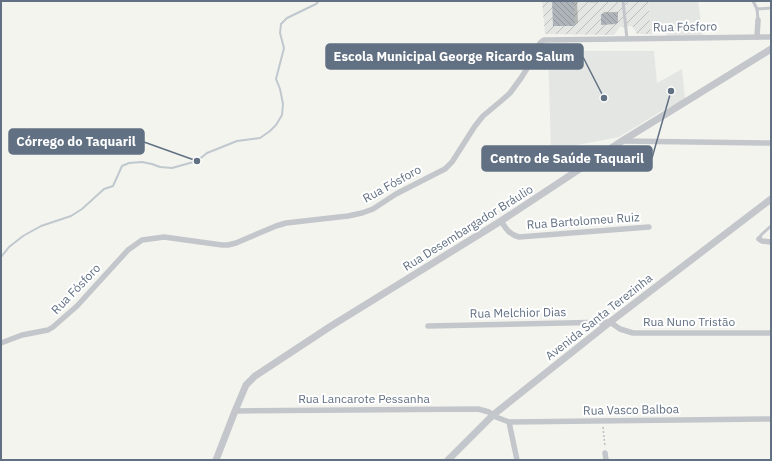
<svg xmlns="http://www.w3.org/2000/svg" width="772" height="461" font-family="'IBM Plex Sans',sans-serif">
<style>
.built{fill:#e4e6e3}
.industrial{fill:url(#industrial-furrows)}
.shadow{fill:#0003}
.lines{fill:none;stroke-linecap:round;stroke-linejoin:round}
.stream{stroke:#bfc8ce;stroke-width:2}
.building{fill:url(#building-back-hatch)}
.path{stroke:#bdbec1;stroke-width:1.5;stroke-dasharray:2 2;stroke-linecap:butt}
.service{stroke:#c3c6ca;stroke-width:3}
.minor{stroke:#c3c6ca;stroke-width:5.5}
.tertiary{stroke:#c3c6ca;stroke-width:7}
.labels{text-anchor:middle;stroke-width:4;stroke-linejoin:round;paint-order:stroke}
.street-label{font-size:12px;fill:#617083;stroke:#fff}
.leader{fill:none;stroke:#617083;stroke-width:1.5}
.callout-dot{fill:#617083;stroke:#fff;stroke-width:1.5}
.callout{fill:#617083;stroke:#617083;stroke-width:1.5}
.callout-label{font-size:13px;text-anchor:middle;font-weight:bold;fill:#fff}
</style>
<defs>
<pattern id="industrial-furrows" width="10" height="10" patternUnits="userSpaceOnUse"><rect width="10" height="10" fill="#e4e6e3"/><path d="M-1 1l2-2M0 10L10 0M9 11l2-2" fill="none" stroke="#bcbfbd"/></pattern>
<pattern id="building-back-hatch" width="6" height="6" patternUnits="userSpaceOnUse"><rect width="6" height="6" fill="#aeb4ba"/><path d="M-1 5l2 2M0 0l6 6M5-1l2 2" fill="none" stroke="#91979d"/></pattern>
</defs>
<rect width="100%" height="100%" fill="#f4f4ef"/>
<g class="built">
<polygon points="648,1 698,1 703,36 669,36 664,32 656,32 651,34"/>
<polygon points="548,51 654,51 657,83 682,69 685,99 660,112 619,137 551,150"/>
</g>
<polygon class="industrial" points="542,1 648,1 651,34 637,34 632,26 620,27 614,35 545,34"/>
<g class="shadow">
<polygon points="553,1 577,1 578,22 575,25"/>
<polygon points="604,12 618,12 618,22 617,23 602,14"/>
</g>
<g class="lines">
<polyline class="stream" points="1,257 9,247 23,236 41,226 71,216 82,209 104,189 113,186 122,166 129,163 142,162 152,164 160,167 172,168 197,161 207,153 237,141 260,138 270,131 276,125 282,115 283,104 280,89 276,79 284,48 280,33 281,24 287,18 316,4 319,1"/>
</g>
<g class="building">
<polygon points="552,1 574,1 575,26 553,26"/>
<polygon points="617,13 617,24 601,25 601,14"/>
</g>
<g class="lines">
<polyline class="path" points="603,427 605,447"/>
<g class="service">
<polyline points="590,1 596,1"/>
<polyline points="623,1 627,39"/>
<polyline points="753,1 757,9 758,20"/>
<polyline points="757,9 771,8"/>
<polyline points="759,239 761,235 771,226"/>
</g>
<g class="minor">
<polyline points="757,37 758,20"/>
<polyline points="622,141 771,143"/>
<path d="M501 221C506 229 510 235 519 237L649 227"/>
<polyline points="759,239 762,241 771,242"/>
<polyline points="428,326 610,322 620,329 633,333 771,333"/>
<polyline points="1,343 22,335 48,330 53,327 77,306 128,250 142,240 157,238 164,237 222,245 228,245 236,243 276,226 286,223 348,216 362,213 373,209 396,194 437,173 445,169 452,162 475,126 483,116 501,101 510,93 521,78 535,56 540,43 544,40 771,37"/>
<polyline points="235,411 478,409 489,412 496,417 509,422 771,419"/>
<polyline points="509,422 517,460"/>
<polyline points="605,453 606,460"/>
</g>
<g class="tertiary">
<polyline points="216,460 235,411 246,385 255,376 331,326 501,221 622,141 771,49"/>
<polyline points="448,460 493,415 610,322 771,199"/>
</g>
</g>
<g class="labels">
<g class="street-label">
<text transform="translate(685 27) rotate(-1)" y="4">Rua Fósforo</text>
<text transform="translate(392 184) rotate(-29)" y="4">Rua Fósforo</text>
<text transform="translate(583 221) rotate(-4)" y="4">Rua Bartolomeu Ruiz</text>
<text transform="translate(468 228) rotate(-32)" y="4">Rua Desembargador Bráulio</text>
<text transform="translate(76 289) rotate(-46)" y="4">Rua Fósforo</text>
<text transform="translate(518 313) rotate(-1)" y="4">Rua Melchior Dias</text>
<text transform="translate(599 317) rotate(-38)" y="4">Avenida Santa Terezinha</text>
<text x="689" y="326">Rua Nuno Tristão</text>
<text x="364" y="403">Rua Lancarote Pessanha</text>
<text transform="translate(631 410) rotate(-1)" y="4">Rua Vasco Balboa</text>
</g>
</g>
<path class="leader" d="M604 98L583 57M197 161L144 142M671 91L652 158"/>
<g class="callout-dot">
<circle cx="604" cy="98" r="4"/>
<circle cx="197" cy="161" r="4"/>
<circle cx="671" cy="91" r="4"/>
</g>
<g class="callout">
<rect x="326" y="44" width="257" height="25" rx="4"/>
<rect x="9" y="129" width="135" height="25" rx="4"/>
<rect x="482" y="146" width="170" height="25" rx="4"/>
</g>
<g class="callout-label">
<text x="454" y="61">Escola Municipal George Ricardo Salum</text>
<text x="76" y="146">Córrego do Taquaril</text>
<text x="567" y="163">Centro de Saúde Taquaril</text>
</g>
<rect width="772" height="461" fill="none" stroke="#617083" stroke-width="4"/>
</svg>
